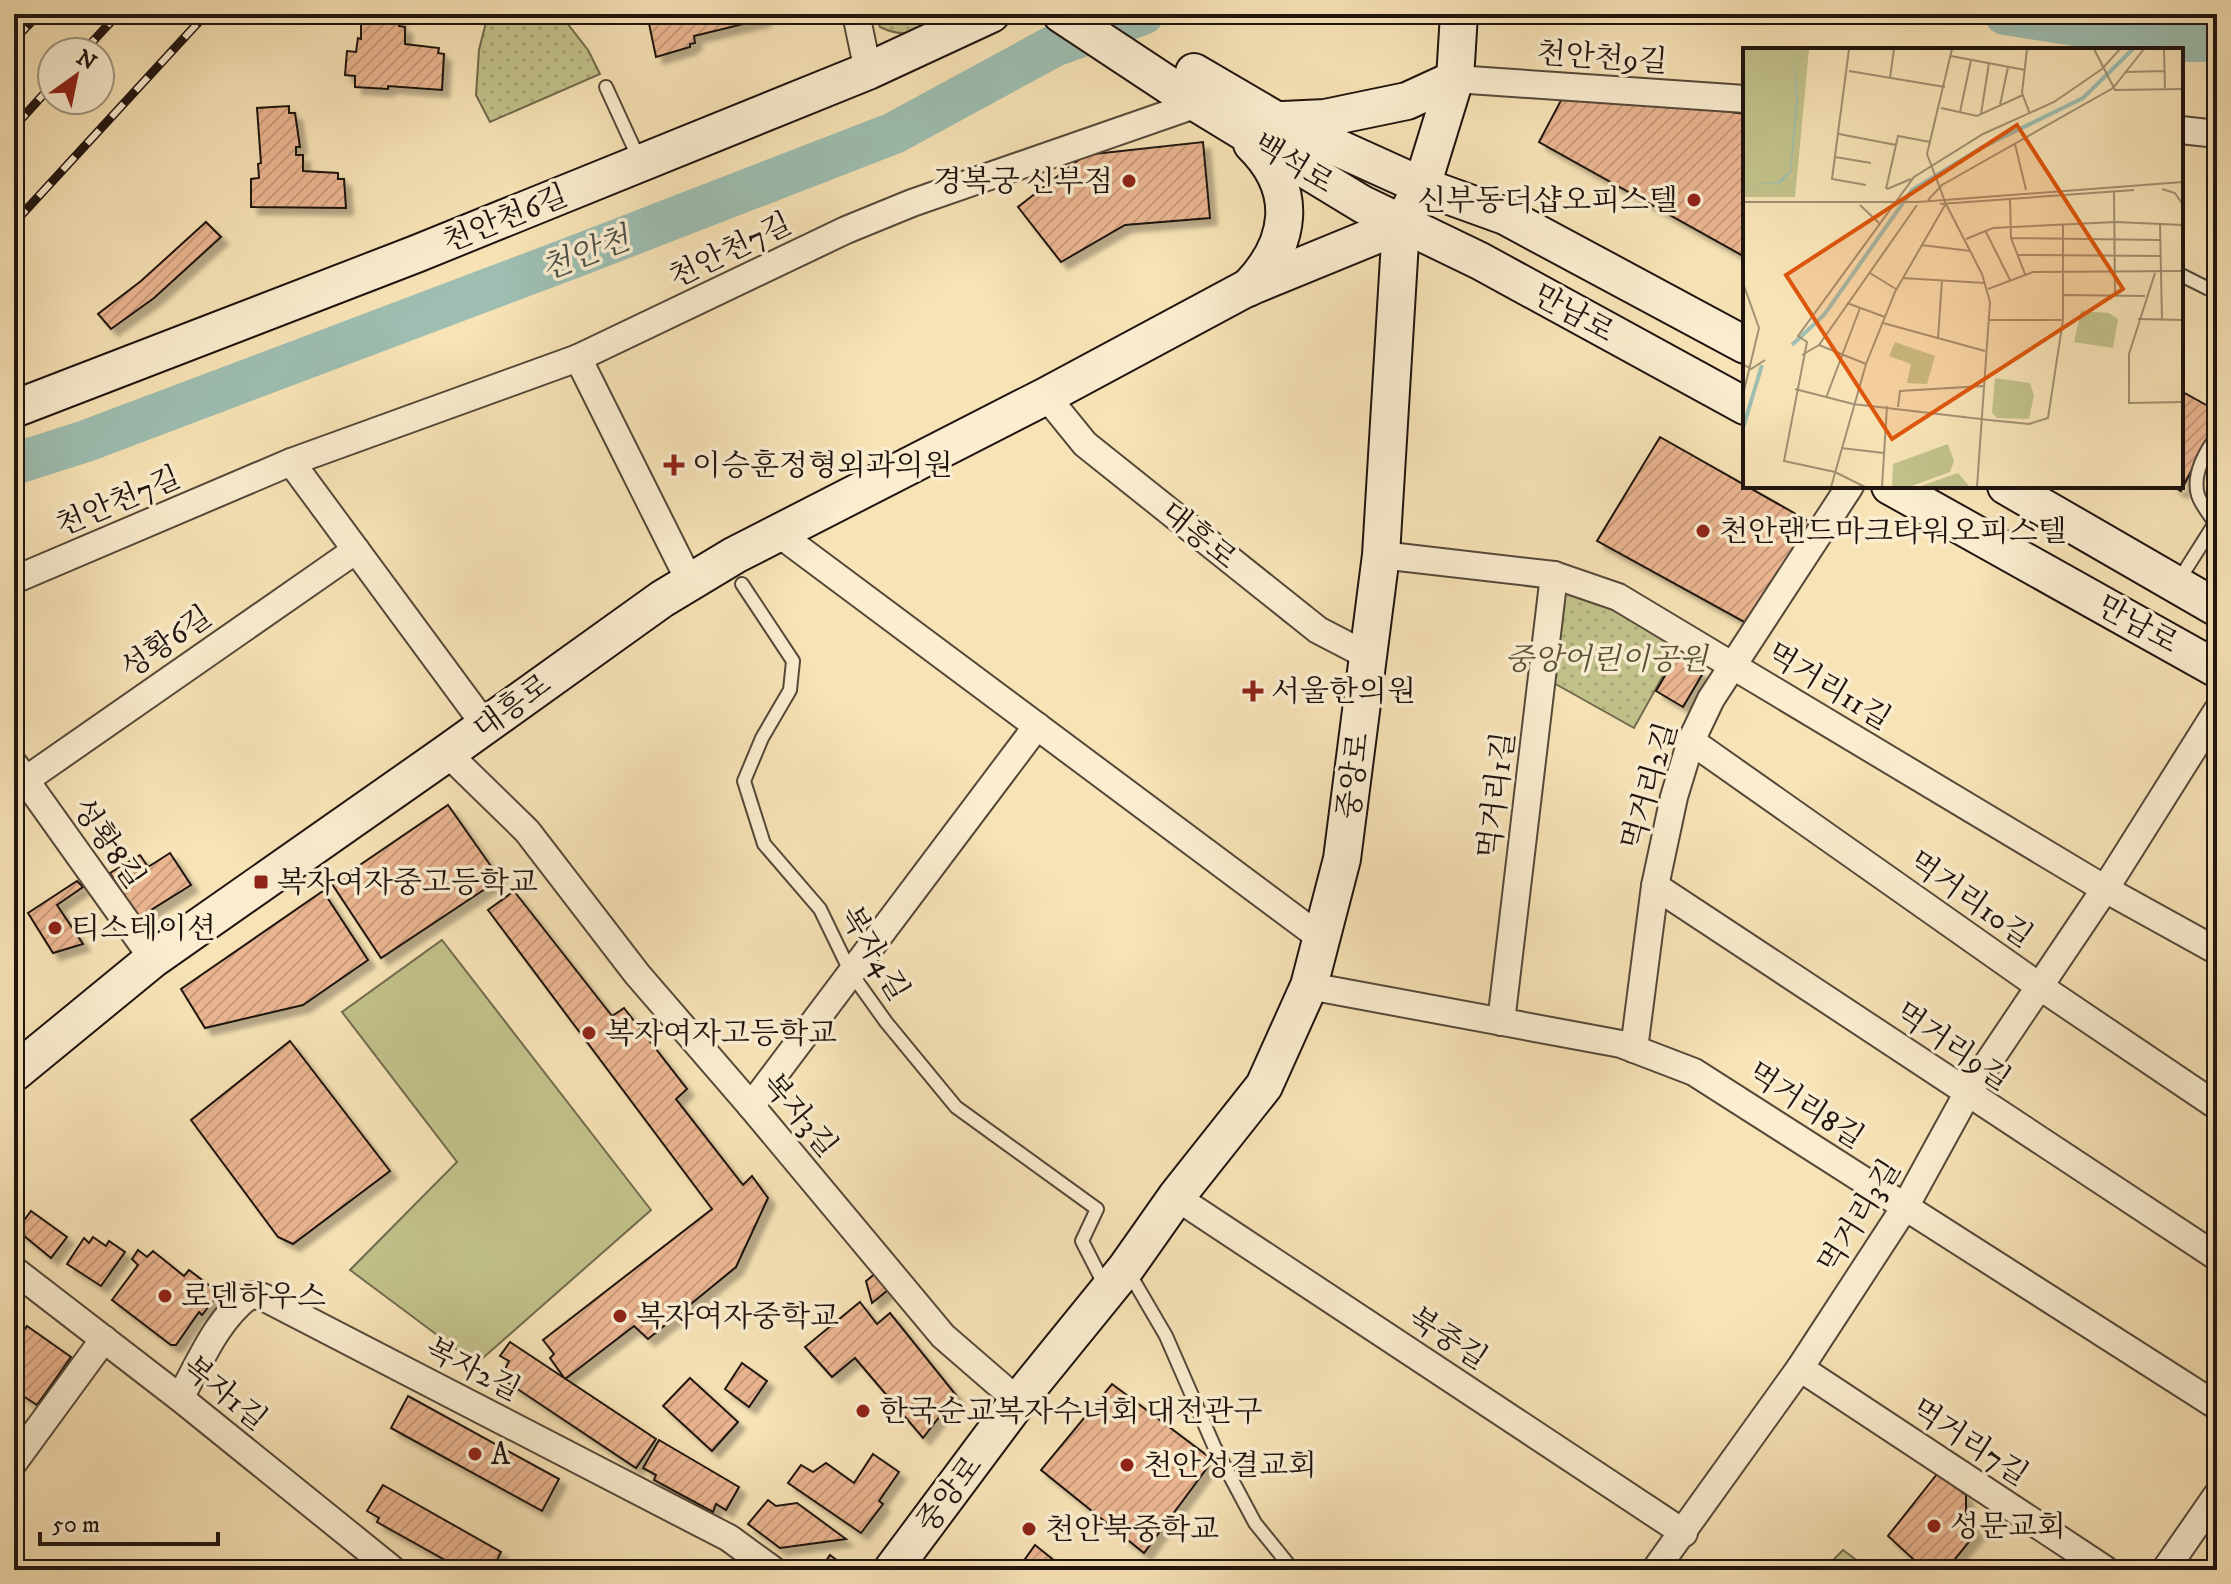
<svg xmlns="http://www.w3.org/2000/svg" width="2231" height="1584" font-family="'IM FELL DW Pica','Noto Serif KR',serif">
<style>
.grass{fill:url(#grass-dots);stroke:#706b4d;stroke-width:2}
.garden{fill:#c2c28b;stroke:#706b4d;stroke-width:2}
.lines{fill:none;stroke-linecap:round;stroke-linejoin:round}
.river{stroke:#9dbeb1;stroke-width:42}
.building{fill:url(#building-hatch);stroke:#1f140f;stroke-width:2;filter:url(#shadow)}
.lane-casing{stroke:#554839;stroke-width:16}
.street-casing{stroke:#554839;stroke-width:30}
.secondary-casing{stroke:#1f140f;stroke-width:40}
.lane{stroke:#faedd0;stroke-width:12}
.street{stroke:#faedd0;stroke-width:26}
.secondary{stroke:#faedd0;stroke-width:36}
.rail-casing{stroke:#1f140f;stroke-width:9}
.rail{stroke:#faedd0;stroke-width:6;stroke-dasharray:18;stroke-linecap:butt}
.poi-dot{fill:#8f2418;stroke:#faedd0;stroke-width:3}
.labels{text-anchor:middle;stroke-width:7;stroke-linejoin:round;paint-order:stroke}
.street-label{font-size:30px;fill:#1f140f;stroke:#faedd0}
.poi-label{font-size:30px;fill:#1f140f;stroke:#faedd0;text-anchor:start}
.park-label{font-size:30px;font-style:italic;fill:#58513a;stroke:#faedd0}
.water-label{font-size:32px;font-style:italic;fill:#4b5048;stroke:#faedd0}
.inset-river{fill:none;stroke:#9dbeb1;stroke-width:4}
.inset-road{fill:none;stroke:#a19073;stroke-width:2}
.view{fill:#de560c;fill-opacity:0.15;stroke:#de560c;stroke-width:4}
.inset-edge{fill:none;stroke:#1f140f;stroke-width:4}
</style>
<defs>
<pattern id="grass-dots" width="8" height="8" patternUnits="userSpaceOnUse" patternTransform="scale(2)"><rect width="8" height="8" fill="#c2c28b"/><path d="M2 2h.1M6 6h.1" fill="none" stroke="#a6a677" stroke-width="1.8" stroke-linecap="round"/></pattern>
<pattern id="building-hatch" width="6" height="6" patternUnits="userSpaceOnUse" patternTransform="scale(2)"><rect width="6" height="6" fill="#eab590"/><path d="M-1 1l2-2M0 6l6-6M5 7l2-2" fill="none" stroke="#c89b7b"/></pattern>
<filter id="shadow"><feDropShadow dx="7" dy="7" stdDeviation="2" flood-color="#0004"/></filter>
</defs>
<rect width="100%" height="100%" fill="#f7e3b6"/>
<filter id="stains"><feTurbulence type="fractalNoise" baseFrequency=".0025" numOctaves="4"/><feColorMatrix values="0 0 0 0 .2 0 0 0 0 .09 0 0 0 0 .02 0 0 0 .5 -.17"/></filter>
<radialGradient id="worn" r=".72"><stop offset=".6" stop-color="#630" stop-opacity="0"/><stop offset="1" stop-color="#630" stop-opacity=".3"/></radialGradient>
<g class="grass">
<polygon points="495,14 560,14 588,50 600,74 490,122 476,95 479,50 486,22"/>
<path d="M874 14H956C927 27 910 42 880 27Z"/>
<polygon points="1562,592 1589,596 1679,647 1634,728 1552,682"/>
</g>
<g class="garden">
<polygon points="442,940 651,1210 476,1364 350,1270 457,1162 342,1012"/>
<polygon points="1843,1550 1870,1570 1823,1570"/>
</g>
<g class="lines">
<g class="river">
<polyline points="2005,14 2178,41 2217,41"/>
<polyline points="14,464 86,441 579,255 894,133 1054,46 1143,14"/>
</g>
</g>
<g class="building">
<polygon points="361,14 399,14 399,26 405,27 405,44 439,48 438,53 444,54 442,90 388,86 388,89 355,87 355,76 345,75 347,51 356,52 358,38 361,39"/>
<polygon points="647,14 763,14 764,19 694,36 695,43 690,44 690,47 656,57"/>
<polygon points="1567,89 1745,114 1745,257 1539,142"/>
<polygon points="289,106 289,113 295,113 300,147 296,147 296,155 303,155 303,171 338,173 338,179 344,179 346,208 251,207 251,179 259,178 258,164 261,163 257,108"/>
<polygon points="1203,142 1210,218 1125,225 1061,262 1018,207 1085,155"/>
<polygon points="206,222 221,237 154,298 111,329 98,314 141,281"/>
<polygon points="2181,391 2217,411 2217,420 2181,491 2172,486 2181,486"/>
<polygon points="1660,437 1810,522 1746,623 1597,541"/>
<polygon points="1676,657 1703,673 1683,707 1656,691"/>
<polygon points="448,805 500,879 381,958 332,884"/>
<polygon points="170,853 191,885 138,918 110,873 140,855 148,867"/>
<polygon points="77,881 83,887 57,905 83,944 53,953 28,913"/>
<polygon points="323,891 368,960 303,1005 205,1028 181,989"/>
<polygon points="514,891 612,1016 624,1008 687,1089 676,1099 743,1185 752,1176 768,1198 736,1267 648,1339 634,1326 565,1379 550,1358 554,1354 543,1340 712,1209 488,910"/>
<polygon points="290,1041 390,1171 293,1244 278,1237 191,1120"/>
<polygon points="31,1211 67,1237 51,1258 17,1230"/>
<polygon points="93,1237 106,1246 109,1241 125,1252 101,1286 67,1264 84,1238 89,1243"/>
<polygon points="138,1250 147,1257 153,1251 184,1276 189,1270 219,1293 202,1315 199,1312 176,1345 171,1345 112,1300 138,1265 132,1259"/>
<polygon points="876,1273 889,1289 872,1303 866,1281"/>
<polygon points="860,1302 877,1324 890,1313 956,1395 923,1438 855,1358 832,1377 805,1347"/>
<polygon points="27,1326 71,1357 37,1405 14,1390 14,1344"/>
<polygon points="510,1342 656,1439 636,1468 501,1378 509,1361 500,1356"/>
<polygon points="742,1363 767,1381 749,1407 725,1389"/>
<polygon points="690,1378 738,1422 712,1451 663,1406"/>
<polygon points="1112,1384 1213,1460 1144,1553 1041,1470"/>
<polygon points="408,1396 559,1479 542,1511 391,1428"/>
<polygon points="659,1440 739,1487 726,1510 716,1504 713,1512 654,1480 656,1475 643,1468"/>
<polygon points="873,1454 899,1472 879,1501 883,1504 861,1533 788,1483 801,1465 813,1472 826,1463 854,1483"/>
<polygon points="1937,1474 1966,1495 1966,1521 1977,1532 1946,1570 1925,1570 1888,1536"/>
<polygon points="383,1485 501,1552 492,1570 463,1570 377,1522 379,1518 367,1511"/>
<polygon points="768,1500 776,1506 797,1503 846,1539 780,1548 748,1524"/>
<polygon points="1035,1545 1066,1570 1020,1570 1018,1569"/>
<polygon points="830,1555 850,1570 803,1570 810,1561 821,1568"/>
</g>
<g class="lines">
<defs>
<g id="lane">
<polyline points="606,87 640,161"/>
<polyline points="2181,275 2217,293"/>
<path d="M2179 580 2215 523C2210 515 2201 505 2198 495 2192 474 2205 452 2217 436"/>
<polyline points="742,584 793,661 790,690 762,738 744,781 764,844 820,909 851,973 886,1022 956,1107 1097,1209 1082,1241 1105,1286"/>
<polyline points="1128,1271 1166,1336 1214,1446 1255,1523 1293,1570"/>
</g>
<g id="street">
<polyline points="856,14 868,71"/>
<polyline points="1455,79 1745,99"/>
<polyline points="2181,130 2217,134"/>
<polyline points="578,358 690,582"/>
<polyline points="1046,396 1085,444 1318,630 1368,656"/>
<polyline points="291,462 485,725"/>
<polyline points="778,533 1321,938"/>
<polyline points="1381,555 1554,575 1618,597 2105,889 2217,951"/>
<polyline points="14,580 291,462 578,358 846,230 912,203 1200,103"/>
<polyline points="1691,741 2039,986 2217,1106"/>
<polyline points="447,753 527,831 637,974 751,1106 943,1336 1018,1401"/>
<polyline points="14,764 153,959"/>
<polyline points="14,788 356,550"/>
<polyline points="1655,886 2217,1257"/>
<polyline points="1309,986 1621,1044 1694,1072 2217,1406"/>
<polyline points="1501,1022 1554,575"/>
<polyline points="1634,1049 1655,886 1674,797 1691,741 1711,699 1850,486"/>
<polyline points="751,1106 1037,726"/>
<polyline points="1176,1197 1684,1533"/>
<polyline points="14,1270 180,1398 393,1570"/>
<polyline points="1800,1368 2106,1570"/>
<path d="M180 1398C200 1362 217 1319 250 1295L263 1297 729 1538 773 1570"/>
<polyline points="14,1462 104,1339"/>
<polyline points="1655,1570 1800,1368 1905,1207 1967,1094 2105,889 2217,711"/>
<polyline points="2165,1570 2217,1495"/>
</g>
<g id="secondary">
<polyline points="1061,14 1188,98 1362,204 1480,261 1745,406"/>
<polyline points="1194,72 1276,120 1422,186 1505,216 1745,345"/>
<polyline points="1283,120 1325,118 1407,101 1455,79"/>
<path d="M1248 288C1292 243 1299 190 1252 144"/>
<polyline points="14,409 416,254 868,71 991,14"/>
<polyline points="1890,486 2217,669"/>
<polyline points="2006,486 2217,608"/>
<polyline points="14,1073 153,959 447,753 662,599 735,555 1046,396 1247,288 1401,225"/>
<polyline points="892,1570 1018,1401 1126,1268 1176,1197 1264,1086 1309,986 1342,859 1381,555 1401,225 1422,186 1455,79 1459,14"/>
</g>
</defs>
<use href="#lane" class="lane-casing"/>
<use href="#street" class="street-casing"/>
<use href="#secondary" class="secondary-casing"/>
<use href="#lane" class="lane"/>
<use href="#street" class="street"/>
<use href="#secondary" class="secondary"/>
<defs>
<g id="rail">
<polyline points="14,19 19,14"/>
<polyline points="14,40 39,14"/>
<polyline points="83,52 118,14"/>
<polyline points="14,127 52,85"/>
<polyline points="14,223 206,14"/>
</g>
</defs>
<use href="#rail" class="rail-casing"/>
<use href="#rail" class="rail"/>
</g>
<g class="poi-dot">
<circle cx="1129" cy="181" r="8"/>
<circle cx="1694" cy="200" r="8"/>
<path d="M670 453h8v8h8v8h-8v8h-8v-8h-8v-8h8z"/>
<circle cx="1703" cy="531" r="8"/>
<path d="M1249 679h8v8h8v8h-8v8h-8v-8h-8v-8h8z"/>
<rect x="253" y="874" width="16" height="16" rx="4"/>
<circle cx="55" cy="928" r="8"/>
<circle cx="589" cy="1033" r="8"/>
<circle cx="165" cy="1296" r="8"/>
<circle cx="620" cy="1316" r="8"/>
<circle cx="863" cy="1411" r="8"/>
<circle cx="475" cy="1454" r="8"/>
<circle cx="1127" cy="1465" r="8"/>
<circle cx="1934" cy="1526" r="8"/>
<circle cx="1029" cy="1529" r="8"/>
</g>
<g class="labels">
<g class="street-label">
<text transform="translate(1602 57) rotate(4)" y="10">천안천9길</text>
<text transform="translate(1294 163) rotate(31)" y="10">백석로</text>
<text transform="translate(505 218) rotate(-22)" y="10">천안천6길</text>
<text transform="translate(730 250) rotate(-26)" y="10">천안천7길</text>
<text transform="translate(1574 313) rotate(29)" y="10">만남로</text>
<text transform="translate(118 501) rotate(-23)" y="10">천안천7길</text>
<text transform="translate(1199 535) rotate(39)" y="10">대흥로</text>
<text transform="translate(2138 624) rotate(29)" y="10">만남로</text>
<text transform="translate(166 642) rotate(-35)" y="10">성황6길</text>
<text transform="translate(1829 686) rotate(31)" y="10">먹거리11길</text>
<text transform="translate(512 706) rotate(-36)" y="10">대흥로</text>
<text transform="translate(1353 776) rotate(-83)" y="10">중앙로</text>
<text transform="translate(1649 786) rotate(-74)" y="10">먹거리2길</text>
<text transform="translate(1496 795) rotate(-83)" y="10">먹거리1길</text>
<text transform="translate(109 843) rotate(55)" y="10">성황8길</text>
<text transform="translate(1971 899) rotate(35)" y="10">먹거리10길</text>
<text transform="translate(875 953) rotate(59)" y="10">복자4길</text>
<text transform="translate(1953 1046) rotate(34)" y="10">먹거리9길</text>
<text transform="translate(1806 1105) rotate(33)" y="10">먹거리8길</text>
<text transform="translate(800 1115) rotate(50)" y="10">복자3길</text>
<text transform="translate(1859 1216) rotate(-58)" y="10">먹거리3길</text>
<text transform="translate(1448 1338) rotate(33)" y="10">북중길</text>
<text transform="translate(473 1369) rotate(27)" y="10">복자2길</text>
<text transform="translate(225 1393) rotate(39)" y="10">복자1길</text>
<text transform="translate(1970 1442) rotate(33)" y="10">먹거리7길</text>
<text transform="translate(949 1494) rotate(-53)" y="10">중앙로</text>
</g>
<g class="poi-label">
<text x="1113" y="191" text-anchor="end">경복궁 신부점</text>
<text x="1678" y="210" text-anchor="end">신부동더샵오피스텔</text>
<text x="692" y="475">이승훈정형외과의원</text>
<text x="1719" y="541">천안랜드마크타워오피스텔</text>
<text x="1271" y="701">서울한의원</text>
<text x="277" y="892">복자여자중고등학교</text>
<text x="71" y="938">티스테이션</text>
<text x="605" y="1043">복자여자고등학교</text>
<text x="181" y="1306">로덴하우스</text>
<text x="636" y="1326">복자여자중학교</text>
<text x="879" y="1421">한국순교복자수녀회 대전관구</text>
<text x="491" y="1464">A</text>
<text x="1143" y="1475">천안성결교회</text>
<text x="1950" y="1536">성문교회</text>
<text x="1045" y="1539">천안북중학교</text>
</g>
<g class="park-label">
<text x="1606" y="669">중앙어린이공원</text>
</g>
<g class="water-label">
<text transform="translate(585 253) rotate(-21)" y="11">천안천</text>
</g>
</g>
<g transform="translate(1743 48)">
<rect width="440" height="440" fill="#f7e3b6"/>
<path d="M215 425 227 439 178 438Z" fill="#c2c28b"/>
<path d="M0 1H66L52 149H0ZM338 263 366 265 375 271 370 300 331 294ZM152 294 192 308 184 336 164 335 168 316 146 308ZM252 330 287 335 291 347 286 371 254 370 249 365ZM205 396 211 413 207 424 166 439H149L150 416Z" fill="#c2c28b"/>
<path d="M50 1 55 51 48 124 37 135 0 137 34 134 47 123 53 52Z" fill="#9dbeb1"/>
<path class="inset-river" d="M49 297 81 267 169 142 238 100 340 50 390 1M0 380 19 317"/>
<path class="inset-road" d="M106 1 89 131 123 137M209 1 184 106 203 156 239 226 247 254 234 439M284 1 279 45 287 66M351 1 372 42 440 41M421 1 422 41M208 8 282 22M106 23 202 39M383 24 422 23M147 30 151 1M257 57 265 19M198 60 234 68 280 47M217 64 228 12M238 66 246 15M96 86 153 97M272 96 283 142M92 109 128 115M143 141 155 88 187 94M144 141 168 131M419 141 432 145 440 157M371 144 372 248M267 150 268 190 282 226M185 152 199 137 370 40 401 1M0 154H175L440 134M197 156 391 142M117 157 137 176M417 177 419 272M242 182 267 232M268 190 417 192M223 191 250 180 373 174 440 177M178 197 228 203M274 207 418 208M127 225 153 241M412 225 386 306V355L440 354M159 230 242 235M0 235 16 280 0 347M245 241 290 224 440 223M321 247 402 248M104 255 142 269M395 271 440 272M245 272H320M140 275 242 303M195 291 199 232M76 297 123 316M59 307 76 297 174 157M0 316 8 321 22 312M52 341 110 356 246 372 286 376 305 370 320 272V177M83 350 117 260M155 359 157 343 240 338M98 400 141 405M88 439 123 316 152 244 202 157M122 439 92 424 41 413 64 294 55 288 171 129 240 86 311 54 359 21 377 1M139 439 144 358"/>
<path class="view" d="M274 77 380 241 149 391 43 227Z"/>
<rect width="440" height="440" class="inset-edge"/>
</g>
<rect width="2231" height="1584" fill="none" stroke="#f7e3b6" stroke-width="48"/>
<rect x="16" y="16" width="2199" height="1552" fill="none" stroke="#1f140f" stroke-width="4"/>
<rect x="24" y="24" width="2183" height="1536" fill="none" stroke="#1f140f" stroke-width="2"/>
<g transform="translate(76 76) rotate(33)"><circle r="38" fill="#faedd0" stroke="#a29683" stroke-width="2"/>
<path d="M0-6L14 30L0 20L-14 30Z" fill="#8f2418"/>
<text y="-12" font-size="22" font-weight="bold" text-anchor="middle" fill="#1f140f">N</text>
</g>
<path d="M40 1532v12h178v-12" fill="none" stroke="#1f140f" stroke-width="4"/>
<text x="52" y="1532" font-size="24" fill="#1f140f" stroke="#faedd0" stroke-width="6" paint-order="stroke">50 m</text>
<rect width="100%" height="100%" filter="url(#stains)"/>
<rect width="100%" height="100%" fill="url(#worn)"/>
</svg>
